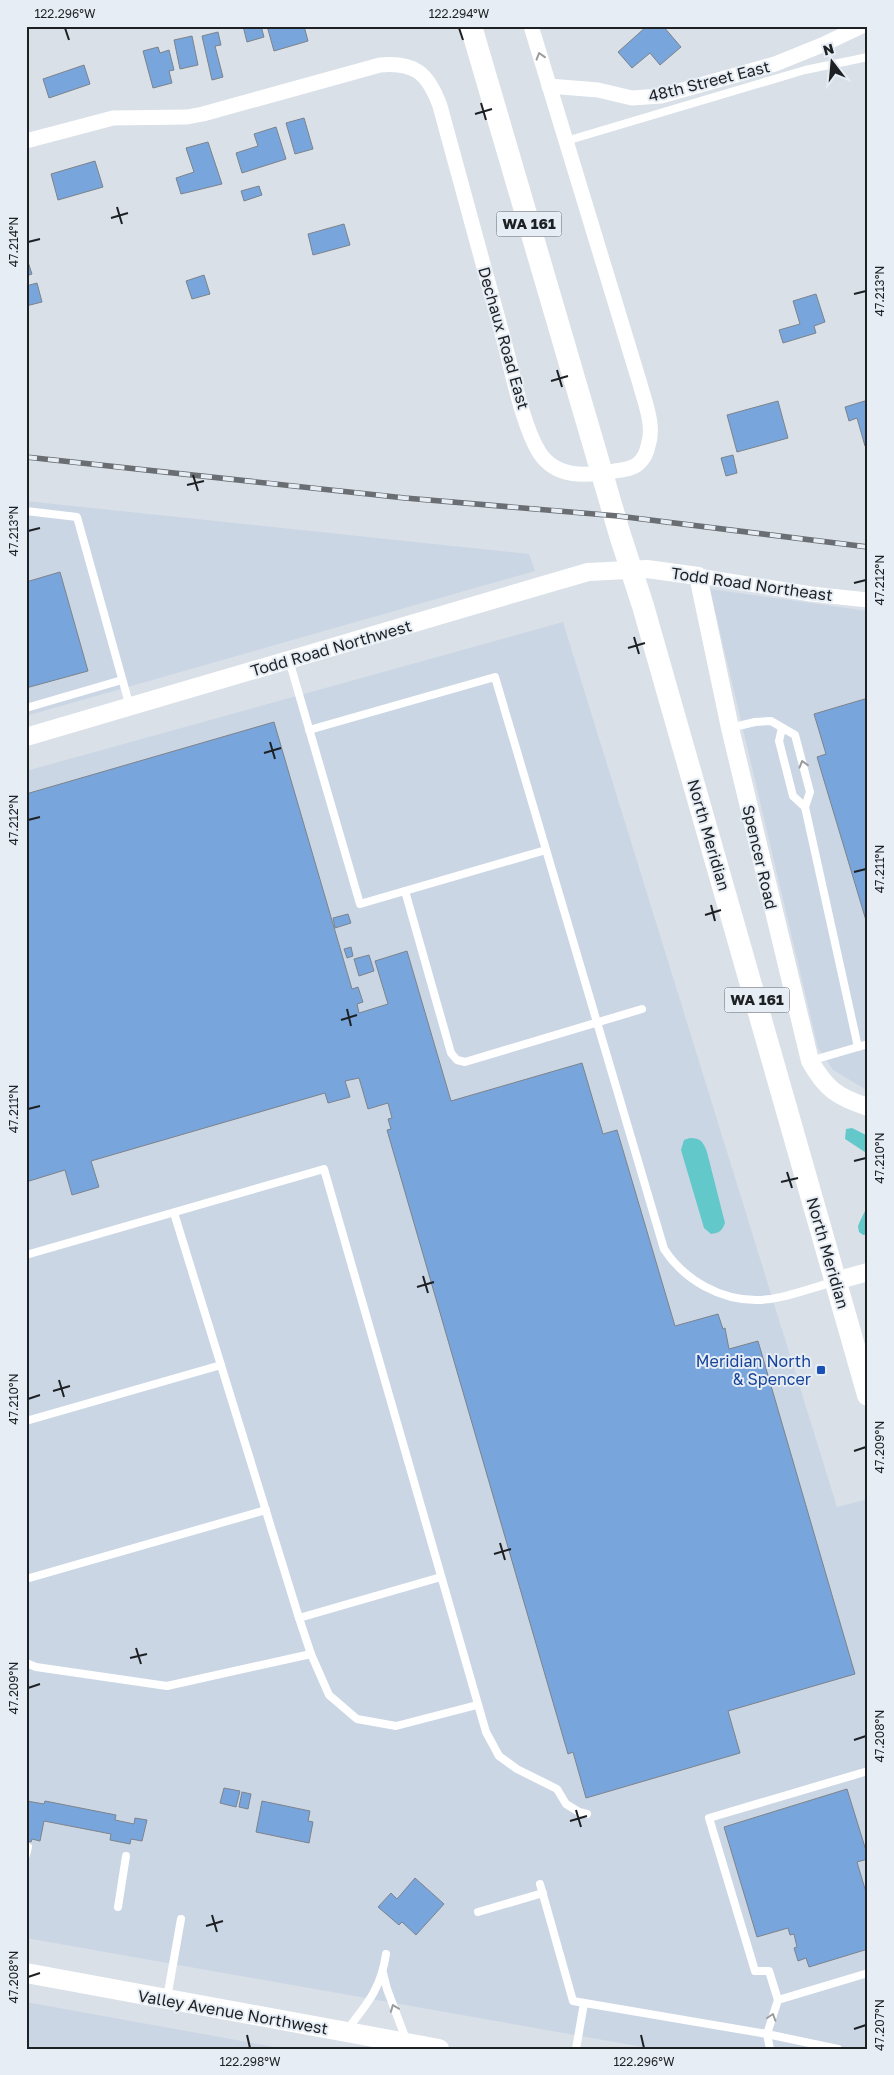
<svg xmlns="http://www.w3.org/2000/svg" width="894" height="2075" font-family="'Golos Text',sans-serif">
<style>
.built{fill:#cbd6e5}
.water{fill:#62c8ca}
.building{fill:#78a5dc;stroke:#7d838a}
.lines{fill:none;stroke-linecap:round;stroke-linejoin:round}
.service{stroke:#fff;stroke-width:8}
.minor{stroke:#fff;stroke-width:15}
.tertiary{stroke:#fff;stroke-width:18}
.secondary{stroke:#fff;stroke-width:20}
.primary{stroke:#fff;stroke-width:22}
.rail-casing{stroke:#6a6e73;stroke-width:5.5}
.rail{stroke:#e6edf5;stroke-width:4;stroke-dasharray:11;stroke-linecap:butt}
.oneway{stroke:#9a9b9c}
.ticks{fill:none;stroke:#1e2124;stroke-width:2}
.transit-dot{fill:#1a4fb4;stroke:#e6edf5;stroke-width:2}
.labels{text-anchor:middle;stroke-width:4;stroke-linejoin:round;paint-order:stroke}
.shield{fill:#e6edf5;stroke:#5a5e63;stroke-width:1}
.shield-label{font-size:15px;font-weight:bold;fill:#1e2124}
.street-label{font-size:16px;fill:#1e2124;stroke:#e6edf5}
.transit-label{font-size:16px;fill:#164399;stroke:#e6edf5;text-anchor:end}
.neatline{fill:none;stroke:#1e2124;stroke-width:2}
.ticks-label{font-size:12px;text-anchor:middle;fill:#1e2124}
</style>
<rect width="100%" height="100%" fill="#d9e0e8"/>
<g class="built">
<polygon points="26,501 529,554 535,571 26,716"/>
<polygon points="710,589 868,611 868,1091 833,1070 818,1048"/>
<polygon points="563,622 837,1507 868,1499 868,2049 654,2049 26,1938 26,771"/>
<polygon points="26,2002 286,2049 26,2049"/>
</g>
<g class="water">
<polygon points="852,1128 868,1136 868,1154 845,1139 846,1129"/>
<path d="M690 1138C701 1138 703 1142 707 1152L725 1223C722 1231 719 1233 711 1234L704 1228 681 1150 684 1140Z"/>
<polygon points="868,1205 868,1234 863,1235 859,1232 858,1226 861,1219"/>
</g>
<g class="building">
<polygon points="243,26 261,26 264,37 247,42"/>
<polygon points="267,26 304,26 308,41 274,51"/>
<polygon points="647,26 663,26 681,47 660,65 650,53 632,68 618,52"/>
<polygon points="218,32 221,45 215,46 223,77 212,80 202,36"/>
<polygon points="192,36 198,65 180,69 174,40"/>
<polygon points="158,47 160,53 169,50 174,70 169,71 172,83 153,88 143,51"/>
<polygon points="84,65 90,84 49,98 43,79"/>
<polygon points="304,118 313,149 295,154 286,123"/>
<polygon points="276,127 286,159 242,173 236,153 258,146 254,134"/>
<polygon points="208,142 222,184 181,194 176,178 194,172 186,148"/>
<polygon points="95,161 103,187 58,200 51,174"/>
<polygon points="259,186 262,195 244,201 241,191"/>
<polygon points="344,224 350,245 313,255 308,234"/>
<polygon points="26,256 32,274 26,276"/>
<polygon points="204,275 210,294 192,299 186,281"/>
<polygon points="37,283 42,302 26,306 26,286"/>
<polygon points="816,294 825,322 814,326 816,333 783,343 779,330 800,324 793,301"/>
<polygon points="868,400 868,446 865,446 857,418 849,421 845,407"/>
<polygon points="778,401 788,438 737,452 727,415"/>
<polygon points="733,455 737,473 726,476 721,458"/>
<polygon points="60,572 88,671 26,688 26,582"/>
<polygon points="868,698 868,927 817,757 826,754 814,714"/>
<polygon points="274,722 352,989 358,987 363,1002 357,1004 359,1013 388,1004 375,961 407,951 451,1101 582,1063 603,1134 617,1130 675,1326 718,1314 723,1329 725,1328 729,1349 758,1341 855,1674 728,1711 740,1753 586,1798 573,1752 568,1754 387,1130 391,1129 388,1119 392,1118 388,1103 368,1109 359,1078 345,1081 350,1097 328,1103 325,1093 91,1161 99,1187 72,1195 65,1170 26,1182 26,794"/>
<polygon points="348,914 351,923 335,928 333,918"/>
<polygon points="351,947 353,956 347,958 344,949"/>
<polygon points="369,955 374,971 359,976 354,959"/>
<polygon points="224,1788 240,1791 236,1807 220,1803"/>
<polygon points="847,1789 868,1857 868,1859 857,1862 868,1899 868,1949 809,1967 806,1958 798,1961 794,1948 797,1947 794,1934 790,1935 788,1928 757,1937 724,1827"/>
<polygon points="242,1792 251,1794 248,1809 239,1807"/>
<polygon points="27,1801 44,1804 45,1801 116,1815 115,1820 134,1824 135,1818 147,1820 142,1841 131,1839 130,1844 110,1840 111,1834 44,1821 40,1841 32,1839 31,1842 26,1841"/>
<polygon points="262,1801 310,1811 308,1821 313,1822 309,1843 256,1832"/>
<polygon points="415,1878 444,1904 416,1935 402,1922 399,1925 378,1907 391,1893 397,1899"/>
</g>
<g class="lines">
<g class="service">
<polyline points="566,141 805,70 868,57"/>
<polyline points="26,511 77,517 130,707"/>
<polyline points="289,660 360,904 546,850"/>
<polyline points="26,708 122,680"/>
<polyline points="730,728 755,722 771,721 795,735 810,792 805,807 858,1047"/>
<polyline points="782,728 779,741 793,796 805,807"/>
<path d="M309 730 495 677 664 1249C684 1280 721 1301 759 1300 784 1299 810 1288 834 1282"/>
<polyline points="405,891 451,1053 457,1060 465,1062 642,1009"/>
<polyline points="810,1061 868,1044"/>
<polyline points="174,1213 299,1618 311,1654 329,1695 357,1719 396,1726 477,1705"/>
<polyline points="26,1255 324,1169 486,1732 499,1756 517,1769 557,1789 566,1804 579,1812 587,1814"/>
<polyline points="26,1421 221,1365"/>
<polyline points="26,1579 266,1510"/>
<polyline points="299,1618 441,1577"/>
<polyline points="26,1663 36,1667 167,1686 311,1654"/>
<polyline points="26,1855 28,1847"/>
<polyline points="540,1884 573,2001 767,2034 838,2049"/>
<polyline points="118,1907 126,1856"/>
<polyline points="478,1912 543,1893"/>
<polyline points="383,1973 387,1989 407,2042"/>
<polyline points="167,1998 181,1919"/>
<polyline points="778,2000 868,1973"/>
<path d="M346 2031C367 2004 381 1989 386 1954"/>
<polyline points="576,2049 584,2003"/>
<polyline points="770,2049 767,2034 778,2000 769,1971 755,1971 709,1818 868,1771"/>
</g>
<g class="minor">
<polyline points="549,86 598,90 632,98 661,96 775,64 822,45 862,26"/>
<path d="M26 141 113 118 187 117 203 114 380 65C415 62 428 73 440 106 461 183 482 260 503 337 512 370 522 424 539 452 556 479 587 476 614 471 623 470 633 469 639 463 643 459 647 452 648 446 655 426 645 403 640 384L531 26"/>
<polyline points="698,576 811,594 868,600"/>
</g>
<g class="tertiary">
<path d="M26 737 588 572 647 569 698 576 730 728 810 1061C826 1089 837 1097 868 1107"/>
<polyline points="835,1281 868,1272"/>
</g>
<polyline class="secondary" points="26,1973 439,2049"/>
<polyline class="primary" points="471,26 620,535 643,606 868,1395"/>
<defs>
<polyline id="rail" points="26,457 405,498 618,516 868,547"/>
</defs>
<use href="#rail" class="rail-casing"/>
<use href="#rail" class="rail"/>
</g>
<defs><path id="oneway-chevron" d="M-2-3.5L2.5 0L-2 3.5" fill="none" stroke-width="1.6" stroke-linecap="round" stroke-linejoin="round" transform="scale(1.25)"/></defs>
<g class="oneway">
<use href="#oneway-chevron" transform="translate(540 56) rotate(-107)"/>
<use href="#oneway-chevron" transform="translate(803 764) rotate(-106)"/>
<use href="#oneway-chevron" transform="translate(394 2008) rotate(-111)"/>
<use href="#oneway-chevron" transform="translate(772 2017) rotate(-72)"/>
</g>
<path class="ticks" d="M65 28 69 40M459 28 463 40M481 103 486 120M475 114 492 109M117 207 122 224M111 218 128 213M28 242 40 239M854 294 866 291M557 370 562 387M551 381 568 376M193 475 198 491M187 485 204 481M28 531 40 528M854 583 866 580M634 637 639 654M628 648 645 643M270 742 275 759M264 753 281 748M28 820 40 817M854 872 866 869M711 905 715 921M705 915 721 910M347 1009 351 1026M341 1020 357 1015M28 1109 40 1106M854 1161 866 1158M787 1172 792 1188M781 1182 798 1178M423 1276 428 1293M417 1287 434 1282M59 1380 64 1397M53 1391 70 1386M28 1399 40 1395M854 1451 866 1447M500 1543 505 1560M494 1554 511 1549M136 1648 141 1664M130 1658 147 1654M28 1688 40 1684M854 1740 866 1736M576 1810 581 1827M570 1821 587 1816M212 1915 217 1932M206 1926 223 1921M28 1977 40 1973M854 2029 866 2025M247 2035 250 2048M641 2035 644 2048"/>
<rect class="transit-dot" x="816" y="1365" width="10" height="10" rx="2.5"/>
<g class="labels">
<g class="shield">
<rect x="496.5" y="211.5" width="65" height="25" rx="4"/>
<rect x="724.5" y="987.5" width="65" height="25" rx="4"/>
</g>
<g class="shield-label">
<text x="529" y="229">WA 161</text>
<text x="757" y="1005">WA 161</text>
</g>
<g class="street-label">
<text transform="translate(709 81) rotate(-14)" y="6">48th Street East</text>
<text transform="translate(504 338) rotate(74)" y="6">Dechaux Road East</text>
<text transform="translate(752 584) rotate(8)" y="6">Todd Road Northeast</text>
<text transform="translate(331 648) rotate(-16)" y="6">Todd Road Northwest</text>
<text transform="translate(709 835) rotate(74)" y="6">North Meridian</text>
<text transform="translate(760 857) rotate(77)" y="6">Spencer Road</text>
<text transform="translate(828 1253) rotate(74)" y="6">North Meridian</text>
<text transform="translate(233 2012) rotate(10)" y="6">Valley Avenue Northwest</text>
</g>
<g class="transit-label">
<text x="811" y="1367">Meridian North<tspan x="811" dy="18">&amp; Spencer</tspan></text>
</g>
</g>
<rect width="894" height="2075" fill="none" stroke="#e6edf5" stroke-width="55"/>
<g transform="translate(832 62) rotate(344)" stroke="#e6edf5" stroke-width="4" paint-order="stroke">
<path d="M0-4L9 19L0 12L-9 19Z" fill="#1e2124"/>
<text y="-8" font-size="14" font-weight="bold" text-anchor="middle" fill="#1e2124">N</text>
</g>
<rect x="28" y="28" width="838" height="2020" class="neatline"/>
<g class="ticks-label">
<text x="65" y="18">122.296°W</text>
<text x="459" y="18">122.294°W</text>
<text transform="translate(14 242) rotate(-90)" y="4">47.214°N</text>
<text transform="translate(880 291) rotate(-90)" y="4">47.213°N</text>
<text transform="translate(14 531) rotate(-90)" y="4">47.213°N</text>
<text transform="translate(880 580) rotate(-90)" y="4">47.212°N</text>
<text transform="translate(14 820) rotate(-90)" y="4">47.212°N</text>
<text transform="translate(880 869) rotate(-90)" y="4">47.211°N</text>
<text transform="translate(14 1109) rotate(-90)" y="4">47.211°N</text>
<text transform="translate(880 1158) rotate(-90)" y="4">47.210°N</text>
<text transform="translate(14 1399) rotate(-90)" y="4">47.210°N</text>
<text transform="translate(880 1447) rotate(-90)" y="4">47.209°N</text>
<text transform="translate(14 1688) rotate(-90)" y="4">47.209°N</text>
<text transform="translate(880 1736) rotate(-90)" y="4">47.208°N</text>
<text transform="translate(14 1977) rotate(-90)" y="4">47.208°N</text>
<text transform="translate(880 2025) rotate(-90)" y="4">47.207°N</text>
<text x="250" y="2066">122.298°W</text>
<text x="644" y="2066">122.296°W</text>
</g>
</svg>
